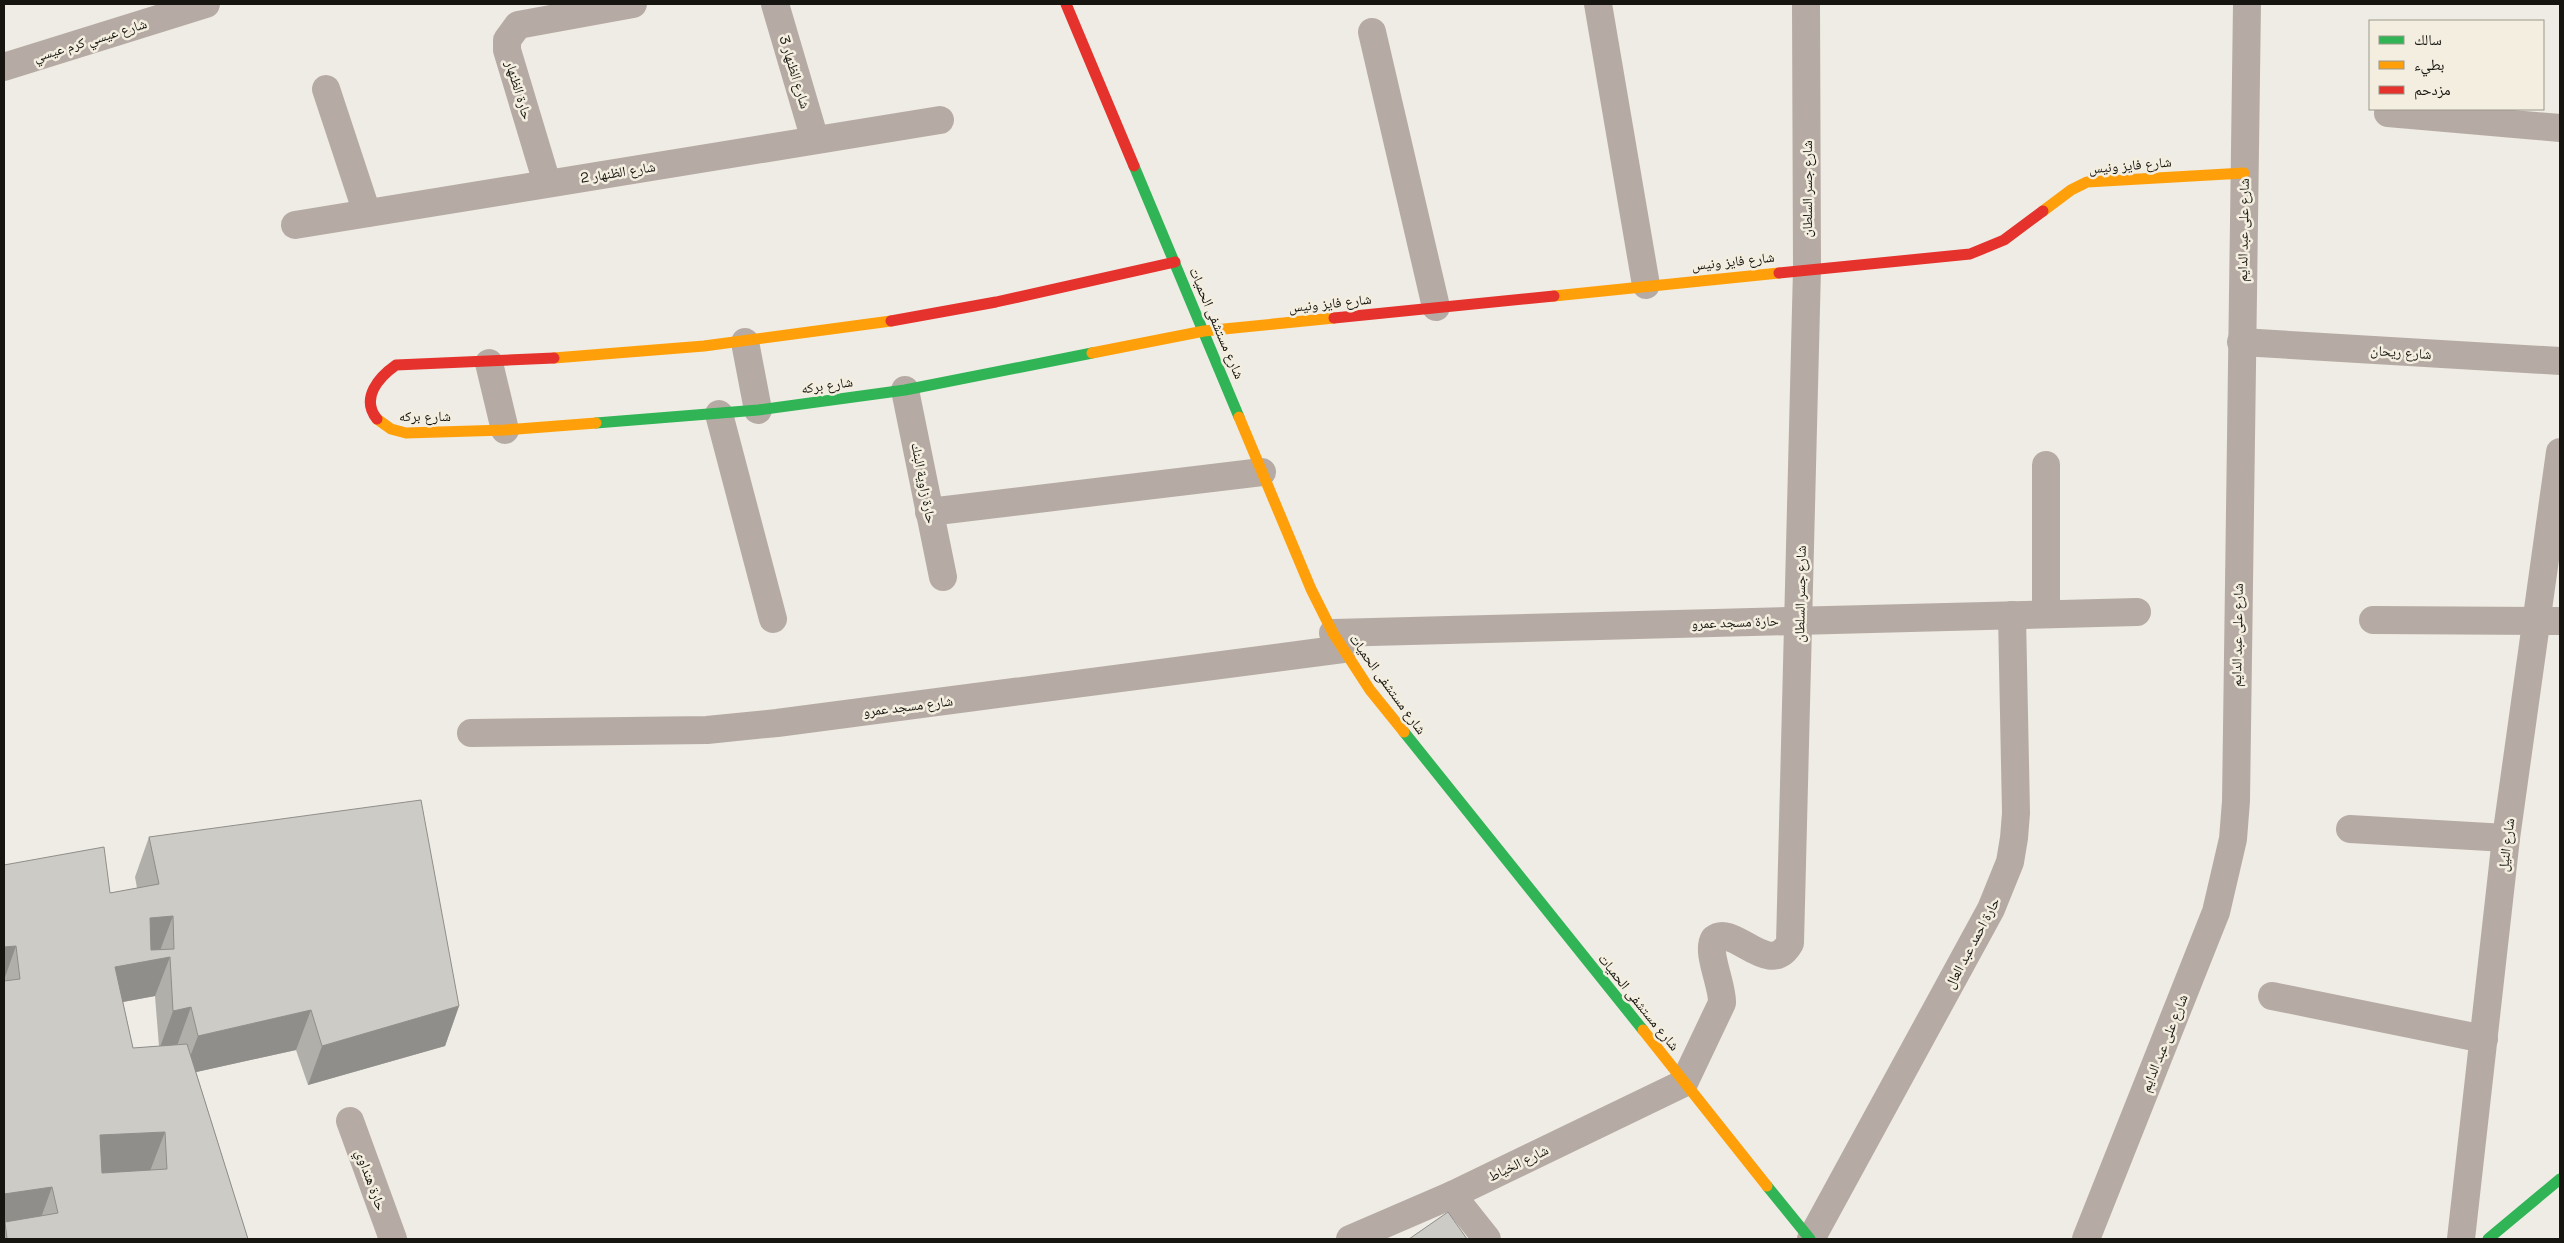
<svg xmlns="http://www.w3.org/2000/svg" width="2564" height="1243" font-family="'Space Grotesk','Noto Naskh Arabic',sans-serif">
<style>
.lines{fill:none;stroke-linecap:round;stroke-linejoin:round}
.street{stroke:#b6aba4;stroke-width:28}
.fast{stroke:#30b455;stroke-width:11}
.slow{stroke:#ff9f0a;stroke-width:11}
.jam{stroke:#e5322d;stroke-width:11}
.wall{fill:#b0afa9;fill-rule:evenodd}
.shaded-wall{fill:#908e8a}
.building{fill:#cdcbc5;stroke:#908e8a;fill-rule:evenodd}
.labels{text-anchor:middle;stroke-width:5;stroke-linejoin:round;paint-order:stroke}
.street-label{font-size:14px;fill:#171510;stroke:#f3eedf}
</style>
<rect width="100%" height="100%" fill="#eeece4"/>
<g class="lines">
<g class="street">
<polyline points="775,4 815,140"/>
<polyline points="1598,4 1646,285"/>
<polyline points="1372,32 1436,307"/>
<polyline points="4,67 206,4"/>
<polyline points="326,89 367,213"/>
<polyline points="2388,113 2560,128"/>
<polyline points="547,183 507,50 507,40 518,25 633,4"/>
<polyline points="295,225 940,120"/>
<polyline points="745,342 758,410"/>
<polyline points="2241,342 2560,361"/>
<polyline points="489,363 505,430"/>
<polyline points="905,390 943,577"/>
<polyline points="719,414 773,619"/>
<polyline points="929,512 1262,472"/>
<polyline points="2046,614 2046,465"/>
<polyline points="2373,620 2560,621"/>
<polyline points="1333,633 2137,612"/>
<polyline points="471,733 707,730 777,723 1343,649"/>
<polyline points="2350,829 2506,838"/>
<polyline points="2272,996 2484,1039"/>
<polyline points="350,1121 393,1239"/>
<polyline points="1452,1195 1487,1239"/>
<path d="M1350 1239 1452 1195 1684 1083 1722 1003C1723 986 1706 952 1714 939 1734 923 1769 980 1790 943L1807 269 1806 4"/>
<polyline points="1811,1239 1991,909 2010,862 2014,838 2016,813 2012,615"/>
<polyline points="2086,1239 2216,912 2233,839 2236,801 2247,4"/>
<polyline points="2461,1239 2506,838 2560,452"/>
</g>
<g class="fast">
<polyline points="1134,166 1239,417"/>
<polyline points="596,423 758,410 905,390 1092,353"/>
<polyline points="1404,732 1643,1030"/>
<polyline points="1767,1186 1810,1239"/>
<polyline points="2488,1239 2560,1179"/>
</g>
<g class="slow">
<polyline points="2043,211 2071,190 2087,182 2244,173"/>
<polyline points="1554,296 1779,273"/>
<polyline points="1092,353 1204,331 1334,318"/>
<polyline points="554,358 704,346 891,321"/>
<polyline points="1239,417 1311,589 1333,633 1370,690 1404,732"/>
<polyline points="377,419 391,429 406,433 505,430 596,423"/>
<polyline points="1643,1030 1767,1186"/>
</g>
<g class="jam">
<polyline points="1066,4 1134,166"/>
<polyline points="1779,273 1970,254 2004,240 2043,211"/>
<polyline points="1334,318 1554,296"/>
<polyline points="891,321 996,302 1175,262"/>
<path d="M377 419C360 398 379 377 396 365L554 358"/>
</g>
</g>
<path class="wall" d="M149 837 459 1006 445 1046 308 1085 296 1050 196 1072 248 1239H4V865L110 893 137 888 135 877ZM155 996 159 1046 133 1048 123 1002Z"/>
<g class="shaded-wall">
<polygon points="173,916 158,956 135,957 150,918"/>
<polygon points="16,946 4,980 4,947"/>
<polygon points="170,957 155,996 101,1006 115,967"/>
<polygon points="459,1006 445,1046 308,1085 322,1046"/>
<polygon points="191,1007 177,1046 159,1050 173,1011"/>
<polygon points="311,1010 296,1050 183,1075 198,1036"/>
<polygon points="165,1132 150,1171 86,1174 100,1135"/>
<polygon points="52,1187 38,1226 5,1222 4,1227 4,1194"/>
</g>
<g class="building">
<path d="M421 800 459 1006 322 1046 311 1010 198 1036 191 1007 173 1011 170 957 115 967 133 1048 187 1044 248 1239H7L5 1222 58 1213 52 1187 4 1194V981L20 979 16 946 4 947V865L104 847 110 893 159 884 149 837ZM173 916 174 949 151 950 150 918ZM165 1132 167 1169 102 1173 100 1135Z"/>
<polygon points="1448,1212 1467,1239 1409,1239"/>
</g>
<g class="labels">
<g class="street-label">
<text transform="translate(90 40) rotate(-17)" y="5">شارع عيسي كرم عيسي</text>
<text transform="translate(795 72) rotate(73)" y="5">شارع الظنهار 3</text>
<text transform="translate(519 90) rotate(73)" y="5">حارة الظنهار</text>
<text transform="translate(2130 165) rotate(-5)" y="5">شارع فايز ونيس</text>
<text transform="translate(618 172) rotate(-9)" y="5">شارع الظنهار 2</text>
<text transform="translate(1807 189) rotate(-90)" y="5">شارع جسر السلطان</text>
<text transform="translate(2243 230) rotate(-89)" y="5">شارع على عبد الدايم</text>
<text transform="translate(1733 261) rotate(-6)" y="5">شارع فايز ونيس</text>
<text transform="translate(1330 303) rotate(-6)" y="5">شارع فايز ونيس</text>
<text transform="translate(1217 323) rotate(67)" y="5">شارع مستشفى الحميات</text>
<text transform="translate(2401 352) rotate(4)" y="5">شارع ريحان</text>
<text transform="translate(827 385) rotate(-8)" y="5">شارع بركه</text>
<text x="425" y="421">شارع بركه</text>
<text transform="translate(924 483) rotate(79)" y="5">حارة زاوية البنك</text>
<text transform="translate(1800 594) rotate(-89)" y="5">شارع جسر السلطان</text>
<text transform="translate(1735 622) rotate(-2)" y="5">حارة مسجد عمرو</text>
<text transform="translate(2237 635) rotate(-89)" y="5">شارع على عبد الدايم</text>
<text transform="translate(1388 684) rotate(54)" y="5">شارع مستشفى الحميات</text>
<text transform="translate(908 706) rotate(-7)" y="5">شارع مسجد عمرو</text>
<text transform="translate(2506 845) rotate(-83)" y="5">شارع النيل</text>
<text transform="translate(1972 943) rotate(-62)" y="5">حارة احمد عبد العال</text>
<text transform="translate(1639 1002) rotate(51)" y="5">شارع مستشفى الحميات</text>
<text transform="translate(2164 1043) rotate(-68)" y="5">شارع على عبد الدايم</text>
<text transform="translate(1518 1163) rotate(-26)" y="5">شارع الخياط</text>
<text transform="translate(371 1180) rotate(70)" y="5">حارة هنداوي</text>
</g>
</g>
<rect width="2564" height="1243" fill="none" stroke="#171510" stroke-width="10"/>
<rect x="2369" y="20" width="175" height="90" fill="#f3eedf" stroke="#9b978c"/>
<rect x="2379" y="36" width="25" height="8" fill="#30b455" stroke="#9b978c"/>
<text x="2414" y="45" font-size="15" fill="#171510">سالك</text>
<rect x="2379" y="61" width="25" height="8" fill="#ff9f0a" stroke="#9b978c"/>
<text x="2414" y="70" font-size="15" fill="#171510">بطيء</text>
<rect x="2379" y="86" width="25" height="8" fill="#e5322d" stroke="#9b978c"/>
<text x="2414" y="95" font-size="15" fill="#171510">مزدحم</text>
</svg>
